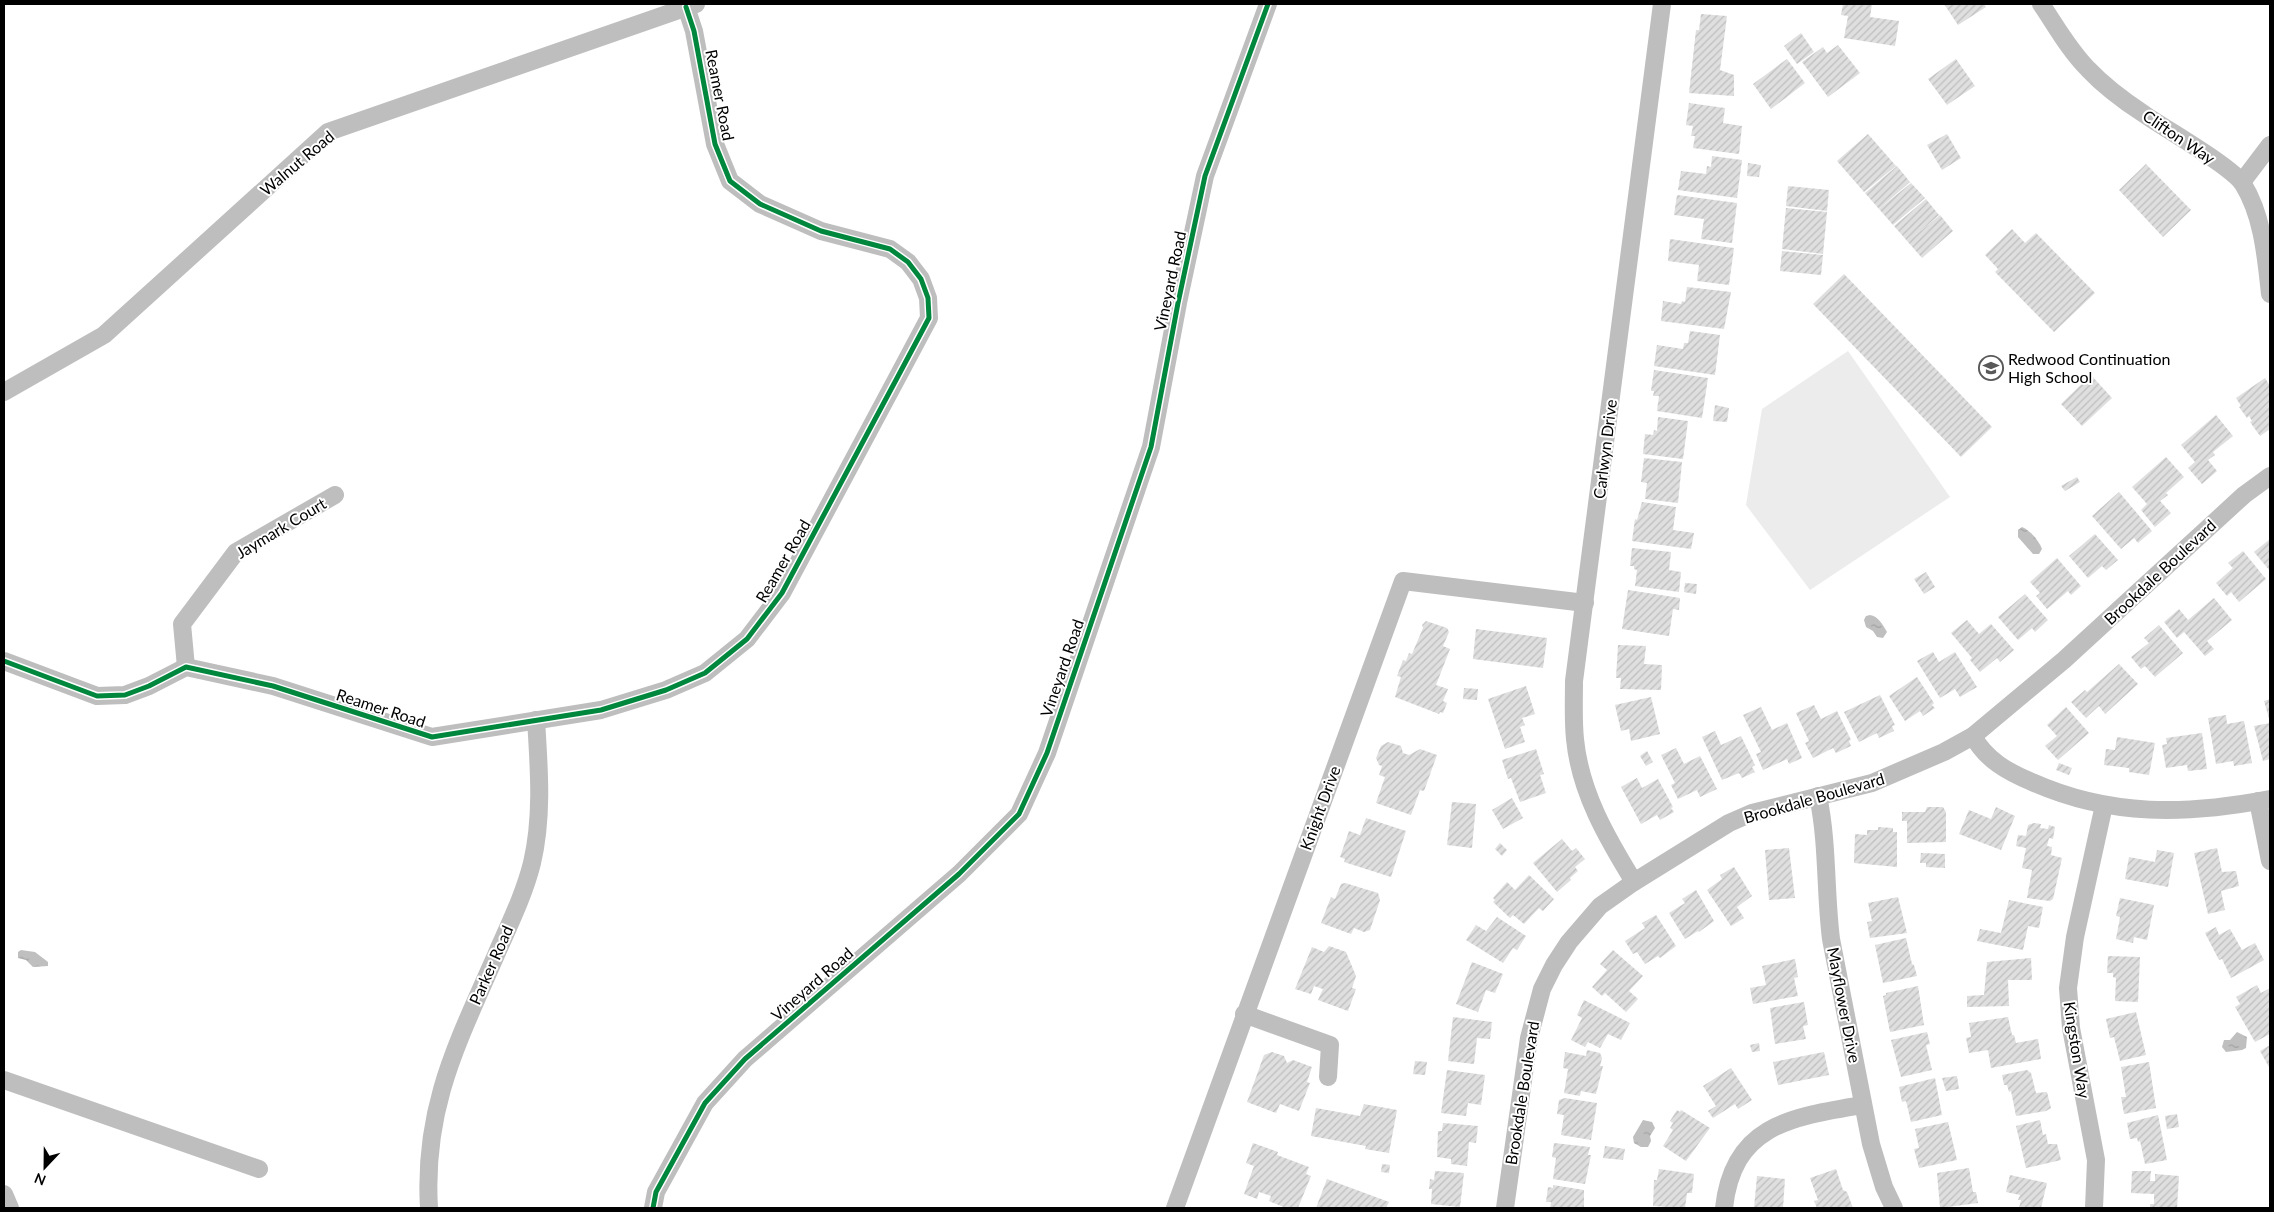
<svg xmlns="http://www.w3.org/2000/svg" width="2274" height="1212" font-family="Lato,sans-serif">
<style>
.garden{fill:#ececec}
.water{fill:url(#water-ripples)}
.building{fill:url(#building-hatch)}
.lines{fill:none;stroke-linecap:round;stroke-linejoin:round}
.minor{stroke:#bebebe;stroke-width:18}
.cycleway-casing{stroke:#fff;stroke-width:8}
.cycleway{stroke:#00873e;stroke-width:5}
.labels{text-anchor:middle;stroke-width:4;stroke-linejoin:round;paint-order:stroke}
.street-label{font-size:16px;fill:#000;stroke:#fff}
.poi-label{font-size:16px;fill:#000;stroke:#fff;text-anchor:start}
</style>
<defs>
<pattern id="water-ripples" width="26" height="14" patternUnits="userSpaceOnUse" patternTransform="scale(1.25)"><rect width="26" height="14" fill="#bfbfbf"/><path d="M2 4q2-2 4 0t4 0M15 11q2-2 4 0t4 0" fill="none" stroke="#a2a2a2"/></pattern>
<pattern id="building-hatch" width="6" height="6" patternUnits="userSpaceOnUse" patternTransform="scale(1.25)"><rect width="6" height="6" fill="#dfdfdf"/><path d="M-1 1l2-2M0 6l6-6M5 7l2-2" fill="none" stroke="#bebebe"/></pattern>
</defs>
<rect width="100%" height="100%" fill="#fff"/>
<polygon class="garden" points="1848,351 1950,497 1810,590 1746,505 1762,409"/>
<g class="water">
<path d="M2022 527C2030 530 2039 541 2042 549L2039 554H2033L2018 537V530Z"/>
<path d="M1870 615C1878 616 1883 625 1887 632L1883 638 1877 637 1873 631 1866 627 1864 620 1866 616Z"/>
<polygon points="21,950 35,952 48,962 48,966 33,967 26,960 18,958 18,952"/>
<polygon points="2237,1032 2247,1037 2246,1048 2242,1050 2226,1052 2222,1047 2224,1040 2230,1040"/>
<polygon points="1643,1120 1652,1122 1655,1128 1650,1136 1651,1141 1648,1147 1641,1147 1634,1143 1633,1137"/>
</g>
<g class="building">
<polygon points="1843,4 1872,4 1870,17 1899,21 1895,46 1844,38 1848,16 1841,15"/>
<polygon points="1944,4 1984,4 1986,7 1958,25"/>
<polygon points="1701,14 1727,16 1720,70 1734,75 1734,96 1689,93 1696,30 1699,30"/>
<polygon points="1801,33 1814,52 1797,64 1784,46"/>
<polygon points="1838,45 1860,73 1828,97 1802,62 1823,47 1827,53"/>
<polygon points="1787,59 1805,83 1771,109 1753,84"/>
<polygon points="1956,59 1975,86 1947,105 1928,79"/>
<polygon points="1689,103 1725,108 1723,123 1742,126 1739,154 1693,148 1695,136 1691,136 1693,126 1686,125"/>
<polygon points="1868,134 1896,166 1864,192 1837,161"/>
<polygon points="1947,134 1961,158 1942,170 1927,145"/>
<polygon points="1712,156 1742,160 1737,198 1678,190 1681,171 1706,174 1707,166 1711,167"/>
<polygon points="1748,163 1761,165 1759,177 1747,176"/>
<polygon points="2146,164 2191,210 2163,237 2119,190"/>
<polygon points="1897,166 1910,182 1879,209 1865,193"/>
<polygon points="1911,183 1925,198 1893,225 1879,209"/>
<polygon points="1788,186 1829,190 1827,211 1786,206"/>
<polygon points="1677,195 1737,203 1732,243 1701,239 1704,219 1674,215"/>
<polygon points="1926,199 1939,215 1910,240 1940,215 1953,231 1922,258 1894,226"/>
<polygon points="1786,208 1827,212 1823,254 1782,249"/>
<polygon points="2012,229 2025,243 2036,233 2095,293 2054,332 1995,272 1998,269 1985,255"/>
<polygon points="1670,239 1734,248 1729,285 1697,281 1699,265 1668,261"/>
<polygon points="1782,251 1823,255 1821,275 1780,271"/>
<polygon points="1844,274 1992,427 1961,457 1813,304"/>
<polygon points="1687,287 1731,292 1724,329 1661,321 1663,301 1681,304 1682,301 1685,302"/>
<polygon points="1690,331 1720,335 1715,375 1654,366 1657,345 1683,349 1684,343 1688,343"/>
<polygon points="1654,370 1708,378 1702,418 1657,411 1659,396 1653,396 1654,391 1651,391"/>
<polygon points="2091,375 2112,398 2082,426 2061,404"/>
<polygon points="2265,378 2270,386 2270,429 2260,436 2250,422 2252,421 2249,416 2247,418 2239,407 2241,406 2236,398"/>
<polygon points="1715,405 1729,408 1727,422 1713,421"/>
<polygon points="2216,415 2233,436 2213,452 2215,455 2208,460 2217,471 2202,484 2188,468 2195,462 2181,445"/>
<polygon points="1658,417 1688,421 1683,459 1643,454 1645,434 1653,435 1654,430 1657,431"/>
<polygon points="2166,457 2184,477 2166,493 2168,495 2160,501 2171,513 2155,527 2141,510 2147,504 2132,487"/>
<polygon points="1644,458 1682,462 1678,503 1645,499 1647,483 1641,482"/>
<polygon points="2077,477 2080,482 2065,491 2061,486"/>
<polygon points="2119,492 2152,531 2138,543 2134,538 2121,549 2092,516"/>
<polygon points="1642,502 1676,507 1673,530 1694,533 1691,549 1632,541 1635,519 1637,520"/>
<polygon points="2095,534 2118,560 2106,570 2102,566 2088,578 2069,556"/>
<polygon points="2270,539 2270,571 2254,552"/>
<polygon points="1632,548 1671,552 1669,570 1681,572 1679,592 1635,586 1637,570 1634,569 1634,566 1630,566"/>
<polygon points="2243,551 2266,579 2239,602 2231,592 2227,596 2216,583 2233,568 2228,563"/>
<polygon points="2057,558 2081,586 2071,595 2068,591 2047,609 2036,596 2040,593 2030,582"/>
<polygon points="1926,572 1935,587 1924,594 1914,579"/>
<polygon points="1685,583 1697,584 1696,594 1684,592"/>
<polygon points="1628,590 1680,598 1679,610 1673,609 1669,636 1622,629"/>
<polygon points="2025,594 2048,620 2035,632 2032,628 2018,640 1998,617"/>
<polygon points="2214,598 2232,620 2207,641 2214,649 2205,656 2184,632 2177,638 2164,622 2179,609 2188,620"/>
<polygon points="1967,620 1979,634 1991,624 2014,650 2000,662 1997,658 1980,672 1970,660 1972,658 1951,633"/>
<polygon points="1426,621 1447,628 1449,632 1443,646 1450,649 1436,685 1448,689 1443,701 1447,703 1443,713 1440,712 1439,714 1395,697 1401,677 1397,676 1403,660 1406,661 1409,653 1412,654 1423,628 1422,625"/>
<polygon points="2159,625 2183,653 2155,677 2145,666 2141,669 2131,657 2149,643 2144,638"/>
<polygon points="1476,629 1547,638 1543,668 1473,659"/>
<polygon points="1618,645 1646,646 1644,664 1662,665 1661,690 1620,689 1621,678 1616,678"/>
<polygon points="1933,652 1939,662 1955,652 1977,687 1960,697 1955,689 1940,698 1917,661"/>
<polygon points="2119,664 2138,684 2105,714 2099,706 2086,718 2071,702 2085,690 2087,692"/>
<polygon points="1917,677 1934,703 1932,705 1935,708 1923,716 1920,711 1905,721 1889,696"/>
<polygon points="1526,686 1535,714 1522,718 1525,725 1520,727 1525,742 1505,749 1488,699"/>
<polygon points="1464,688 1478,689 1477,700 1463,699"/>
<polygon points="1880,695 1895,725 1892,726 1894,731 1879,738 1877,733 1859,742 1844,712"/>
<polygon points="1651,697 1660,734 1631,741 1629,729 1621,731 1615,705"/>
<polygon points="2270,699 2270,722 2264,701"/>
<polygon points="1814,705 1821,719 1837,711 1851,740 1849,741 1851,746 1836,753 1833,748 1813,758 1805,743 1809,741 1796,713"/>
<polygon points="1761,707 1772,730 1787,723 1802,758 1789,764 1787,759 1763,770 1756,754 1761,752 1743,715"/>
<polygon points="2066,707 2089,733 2058,760 2045,746 2057,736 2047,725"/>
<polygon points="2226,715 2227,724 2244,721 2252,763 2234,766 2233,761 2216,764 2208,718"/>
<polygon points="2270,723 2270,759 2263,761 2254,726"/>
<polygon points="1715,731 1721,745 1741,736 1755,765 1752,767 1755,772 1742,778 1739,773 1722,780 1702,737"/>
<polygon points="2202,733 2207,769 2188,771 2187,765 2166,768 2162,745 2167,744 2166,738"/>
<polygon points="2117,737 2155,743 2149,775 2129,772 2129,768 2104,765 2106,749 2115,750"/>
<polygon points="1388,742 1401,746 1403,753 1409,755 1420,749 1437,755 1424,791 1420,790 1411,815 1376,803 1385,777 1379,775 1382,766 1379,765 1376,758 1381,746"/>
<polygon points="1676,748 1684,764 1700,756 1717,789 1700,797 1697,790 1678,799 1671,785 1675,783 1661,755"/>
<polygon points="1536,749 1544,774 1540,775 1546,793 1520,802 1511,778 1508,779 1502,760"/>
<polygon points="1647,751 1653,762 1646,766 1640,756"/>
<polygon points="2059,763 2072,768 2069,775 2056,770"/>
<polygon points="1637,778 1642,788 1658,779 1673,807 1671,808 1674,812 1660,820 1657,815 1641,824 1621,787"/>
<polygon points="1512,798 1523,818 1503,829 1492,810"/>
<polygon points="1452,802 1476,804 1472,848 1447,845"/>
<polygon points="1927,807 1943,807 1946,812 1946,842 1907,843 1907,821 1902,821 1902,812 1925,812"/>
<polygon points="1996,807 2015,816 2001,850 1959,834 1969,810 1991,819"/>
<polygon points="1366,818 1406,831 1391,877 1344,862 1345,859 1340,857 1349,831 1360,835"/>
<polygon points="2034,823 2041,824 2040,828 2048,829 2049,825 2055,827 2053,839 2049,838 2047,846 2052,847 2051,855 2062,858 2053,899 2050,901 2027,898 2032,870 2022,868 2026,848 2016,846 2018,835 2026,836 2028,825"/>
<polygon points="1878,827 1893,828 1893,832 1897,832 1897,867 1854,863 1855,834 1867,835 1867,830 1878,830"/>
<polygon points="1562,839 1572,851 1576,848 1585,859 1575,867 1578,871 1570,878 1571,880 1557,892 1533,863"/>
<polygon points="1500,843 1507,850 1502,856 1495,849"/>
<polygon points="1789,848 1795,898 1769,900 1765,850"/>
<polygon points="2217,848 2222,872 2236,871 2239,886 2221,891 2225,910 2208,914 2194,853"/>
<polygon points="2157,850 2174,853 2168,887 2125,879 2129,857 2155,862"/>
<polygon points="1921,853 1945,854 1945,868 1926,867 1926,863 1920,863"/>
<polygon points="1734,867 1752,896 1737,907 1744,918 1731,926 1707,890 1722,879 1720,875"/>
<polygon points="1529,875 1554,899 1543,911 1539,908 1524,924 1513,915 1510,918 1493,902 1495,900 1493,898 1507,882 1515,890"/>
<polygon points="1345,883 1378,893 1380,900 1370,930 1364,932 1354,928 1351,934 1321,923 1331,897 1335,899 1341,884"/>
<polygon points="1696,890 1714,921 1699,932 1698,931 1685,939 1669,913 1685,903 1682,899"/>
<polygon points="1898,897 1907,933 1870,938 1867,922 1872,921 1868,903"/>
<polygon points="2120,898 2154,905 2147,940 2134,937 2133,943 2116,939 2120,917 2116,916"/>
<polygon points="2009,900 2043,907 2039,928 2028,926 2023,950 1977,941 1980,929 2001,933"/>
<polygon points="1656,915 1676,946 1660,958 1658,956 1645,964 1637,952 1633,954 1625,941 1645,928 1642,923"/>
<polygon points="1497,917 1526,936 1517,950 1513,948 1503,963 1466,940 1476,925 1486,931"/>
<polygon points="2216,927 2219,935 2230,929 2242,950 2255,943 2264,960 2231,978 2222,959 2219,960 2205,933"/>
<polygon points="1906,938 1912,964 1914,965 1917,976 1883,983 1875,945"/>
<polygon points="1329,946 1346,952 1356,976 1352,988 1356,989 1348,1011 1318,1000 1323,989 1314,986 1311,994 1295,989 1312,947 1324,952"/>
<polygon points="1613,950 1643,976 1629,991 1638,999 1626,1012 1605,993 1602,996 1592,987 1607,970 1600,964"/>
<polygon points="2108,956 2140,957 2138,1002 2115,1001 2116,978 2113,977 2113,973 2107,973"/>
<polygon points="2031,958 2032,980 2008,980 2009,1006 1967,1007 1967,996 1984,995 1987,962"/>
<polygon points="1795,959 1798,977 1794,978 1798,996 1753,1004 1750,988 1766,985 1762,966"/>
<polygon points="1472,962 1503,974 1495,993 1486,990 1478,1012 1456,1004"/>
<polygon points="2257,985 2261,993 2270,988 2270,1034 2255,1042 2235,1007 2240,1004 2236,997"/>
<polygon points="1918,986 1924,1025 1890,1032 1883,996 1886,995 1886,993"/>
<polygon points="1584,1000 1630,1023 1621,1040 1608,1034 1600,1048 1588,1042 1585,1047 1571,1040 1582,1018 1577,1015"/>
<polygon points="1804,1002 1808,1025 1803,1026 1806,1039 1775,1044 1770,1008"/>
<polygon points="2136,1012 2146,1055 2120,1061 2114,1037 2110,1038 2106,1019"/>
<polygon points="1453,1017 1492,1022 1490,1039 1477,1038 1474,1064 1448,1061"/>
<polygon points="2008,1017 2012,1035 2014,1035 2016,1043 2038,1039 2041,1059 1991,1068 1988,1050 1969,1053 1966,1038 1971,1037 1969,1023"/>
<polygon points="1927,1032 1930,1044 1926,1045 1932,1070 1901,1077 1891,1040"/>
<polygon points="1759,1043 1760,1051 1752,1052 1750,1045"/>
<polygon points="2270,1045 2270,1069 2260,1051"/>
<polygon points="1587,1050 1600,1053 1602,1058 1600,1066 1603,1066 1596,1094 1581,1091 1580,1096 1564,1093 1568,1069 1563,1068 1565,1052 1586,1056"/>
<polygon points="1272,1052 1284,1056 1287,1063 1293,1060 1312,1067 1307,1082 1310,1083 1299,1111 1280,1104 1276,1113 1247,1102 1264,1055"/>
<polygon points="1824,1052 1829,1075 1778,1085 1773,1062"/>
<polygon points="1415,1061 1427,1062 1425,1075 1413,1074"/>
<polygon points="2149,1062 2156,1108 2124,1114 2121,1097 2126,1097 2121,1067"/>
<polygon points="1731,1068 1752,1100 1738,1109 1735,1104 1713,1118 1708,1111 1716,1106 1703,1086"/>
<polygon points="1447,1070 1485,1075 1481,1105 1468,1103 1466,1116 1441,1113"/>
<polygon points="2027,1070 2031,1073 2036,1093 2047,1092 2051,1108 2046,1111 2016,1116 2011,1091 2009,1092 2007,1085 2004,1085 2002,1075"/>
<polygon points="1957,1076 1959,1089 1946,1091 1942,1078"/>
<polygon points="1935,1078 1942,1115 1911,1122 1906,1101 1902,1102 1899,1087"/>
<polygon points="1565,1098 1597,1103 1591,1140 1561,1135 1564,1115 1557,1114 1559,1100"/>
<polygon points="1364,1104 1397,1110 1389,1153 1365,1149 1366,1146 1311,1136 1316,1108 1360,1116"/>
<polygon points="1677,1110 1680,1112 1681,1110 1710,1128 1686,1161 1663,1146 1673,1130 1670,1128 1673,1123 1670,1121"/>
<polygon points="2177,1114 2179,1127 2167,1129 2165,1116"/>
<polygon points="2158,1115 2167,1160 2145,1164 2140,1141 2138,1142 2137,1138 2130,1139 2127,1123"/>
<polygon points="2040,1120 2043,1135 2046,1134 2048,1144 2057,1144 2061,1160 2026,1168 2016,1126"/>
<polygon points="1948,1122 1957,1160 1919,1168 1914,1149 1919,1148 1915,1129"/>
<polygon points="1443,1123 1478,1126 1476,1143 1469,1142 1467,1166 1451,1164 1451,1159 1437,1157 1438,1131 1442,1131"/>
<polygon points="1253,1143 1278,1152 1277,1155 1309,1167 1306,1174 1311,1176 1298,1208 1286,1208 1269,1201 1271,1196 1259,1192 1257,1199 1244,1194 1254,1166 1246,1163"/>
<polygon points="1554,1143 1590,1147 1588,1155 1591,1155 1585,1184 1553,1179 1556,1158 1552,1157"/>
<polygon points="1605,1146 1625,1149 1623,1160 1603,1158"/>
<polygon points="1382,1164 1390,1165 1389,1173 1381,1172"/>
<polygon points="1969,1168 1973,1192 1976,1192 1978,1203 1940,1208 1937,1173"/>
<polygon points="1659,1169 1694,1174 1692,1193 1687,1193 1685,1208 1653,1206 1654,1180 1657,1180"/>
<polygon points="1836,1169 1843,1190 1847,1192 1853,1208 1817,1208 1814,1201 1818,1200 1810,1178"/>
<polygon points="1435,1171 1464,1173 1460,1207 1431,1204 1432,1189 1429,1189 1430,1179 1434,1180"/>
<polygon points="2132,1171 2151,1171 2150,1181 2155,1181 2155,1174 2179,1176 2177,1208 2150,1208 2150,1204 2154,1204 2154,1194 2131,1193"/>
<polygon points="2010,1175 2047,1183 2041,1208 2019,1208 2021,1200 2018,1200 2020,1195 2006,1192"/>
<polygon points="1757,1176 1785,1179 1783,1208 1754,1208"/>
<polygon points="1327,1179 1389,1202 1386,1208 1316,1208"/>
<polygon points="1553,1185 1584,1190 1584,1208 1550,1208 1551,1202 1546,1202 1548,1187 1553,1188"/>
</g>
<g class="lines">
<g class="minor">
<path d="M2041 4C2056 26 2069 50 2088 69 2104 86 2124 101 2144 114 2165 129 2231 166 2243 184 2263 216 2266 258 2270 294"/>
<polyline points="2242,182 2270,145"/>
<polyline points="4,392 104,335 328,132 696,4"/>
<polyline points="4,661 97,696 125,695 149,686 186,667 273,686 432,737 601,710 666,690 705,673 747,639 782,593 896,380 929,318 928,298 921,279 908,262 890,249 821,231 760,204 730,181 715,144 694,31 686,7"/>
<polyline points="186,667 182,624 236,552 335,495"/>
<path d="M1973 736C1986 760 2008 772 2032 782 2110 817 2187 815 2270 799"/>
<path d="M1818 796C1828 843 1825 891 1831 939L1871 1144 1884 1187 1894 1208"/>
<polyline points="2258,801 2270,861"/>
<path d="M1634 882C1607 838 1580 792 1575 739 1573 720 1574 700 1574 681L1662 4"/>
<polyline points="1244,1014 1330,1045 1328,1077"/>
<polyline points="4,1080 259,1169"/>
<polyline points="4,1194 10,1208"/>
<path d="M429 1208C423 1108 457 1044 496 955 509 925 524 895 532 863 543 816 539 768 536 720"/>
<polyline points="653,1208 656,1192 705,1103 745,1059 959,874 1019,814 1047,753 1151,447 1178,303 1205,176 1268,4"/>
<polyline points="1175,1208 1403,581 1585,603"/>
<polyline points="1505,1208 1529,1038 1542,989 1554,965 1569,942 1600,906 1634,882 1729,823 1752,813 1872,783 1944,752 1973,736 2064,660 2244,495 2270,476"/>
<path d="M1724 1208C1733 1124 1792 1117 1863 1105"/>
<polyline points="2094,1208 2096,1160 2071,1028 2068,988 2075,937 2104,805"/>
</g>
<defs>
<g id="cycleway">
<polyline points="4,661 97,696 125,695 149,686 186,667 273,686 432,737 601,710 666,690 705,673 747,639 782,593 896,380 929,318 928,298 921,279 908,262 890,249 821,231 760,204 730,181 715,144 694,31 686,7"/>
<polyline points="653,1208 656,1192 705,1103 745,1059 959,874 1019,814 1047,753 1151,447 1178,303 1205,176 1268,4"/>
</g>
</defs>
<use href="#cycleway" class="cycleway-casing"/>
<use href="#cycleway" class="cycleway"/>
</g>
<defs>
<symbol id="school-ring" viewBox="-11 -11 22 22"><circle r="9.5" fill="#fff" stroke="#595959" stroke-width="1.5"/><path d="M0-5L7-2L0 1L-7-2ZM-4 1L0 2.5L4 1V4Q0 6-4 4Z" fill="#595959"/></symbol>
</defs>
<g fill-rule="evenodd">
<use href="#school-ring" x="1977" y="354" width="28" height="28"/>
</g>
<g class="labels">
<g class="street-label">
<text transform="translate(720 95) rotate(79)" y="6">Reamer Road</text>
<text transform="translate(2179 137) rotate(34)" y="6">Clifton Way</text>
<text transform="translate(297 163) rotate(-40)" y="6">Walnut Road</text>
<text transform="translate(1170 281) rotate(-78)" y="6">Vineyard Road</text>
<text transform="translate(1605 449) rotate(-83)" y="6">Carlwyn Drive</text>
<text transform="translate(281 528) rotate(-31)" y="6">Jaymark Court</text>
<text transform="translate(783 561) rotate(-60)" y="6">Reamer Road</text>
<text transform="translate(2160 572) rotate(-43)" y="6">Brookdale Boulevard</text>
<text transform="translate(1062 668) rotate(-71)" y="6">Vineyard Road</text>
<text transform="translate(381 708) rotate(18)" y="6">Reamer Road</text>
<text transform="translate(1814 798) rotate(-16)" y="6">Brookdale Boulevard</text>
<text transform="translate(1320 808) rotate(-70)" y="6">Knight Drive</text>
<text transform="translate(491 965) rotate(-66)" y="6">Parker Road</text>
<text transform="translate(812 984) rotate(-41)" y="6">Vineyard Road</text>
<text transform="translate(1844 1005) rotate(79)" y="6">Mayflower Drive</text>
<text transform="translate(2077 1050) rotate(81)" y="6">Kingston Way</text>
<text transform="translate(1522 1093) rotate(-81)" y="6">Brookdale Boulevard</text>
</g>
<g class="poi-label">
<text x="2008" y="365">Redwood Continuation<tspan x="2008" dy="18">High School</tspan></text>
</g>
</g>
<rect width="2274" height="1212" fill="none" stroke="#000000" stroke-width="10"/>
<g transform="translate(45 1167) rotate(202)" stroke="#ffffff" stroke-width="4" paint-order="stroke">
<path d="M0-4L9 19L0 12L-9 19Z" fill="#000000"/>
<text y="-8" font-size="14" font-weight="bold" text-anchor="middle" fill="#000000">N</text>
</g>
</svg>
